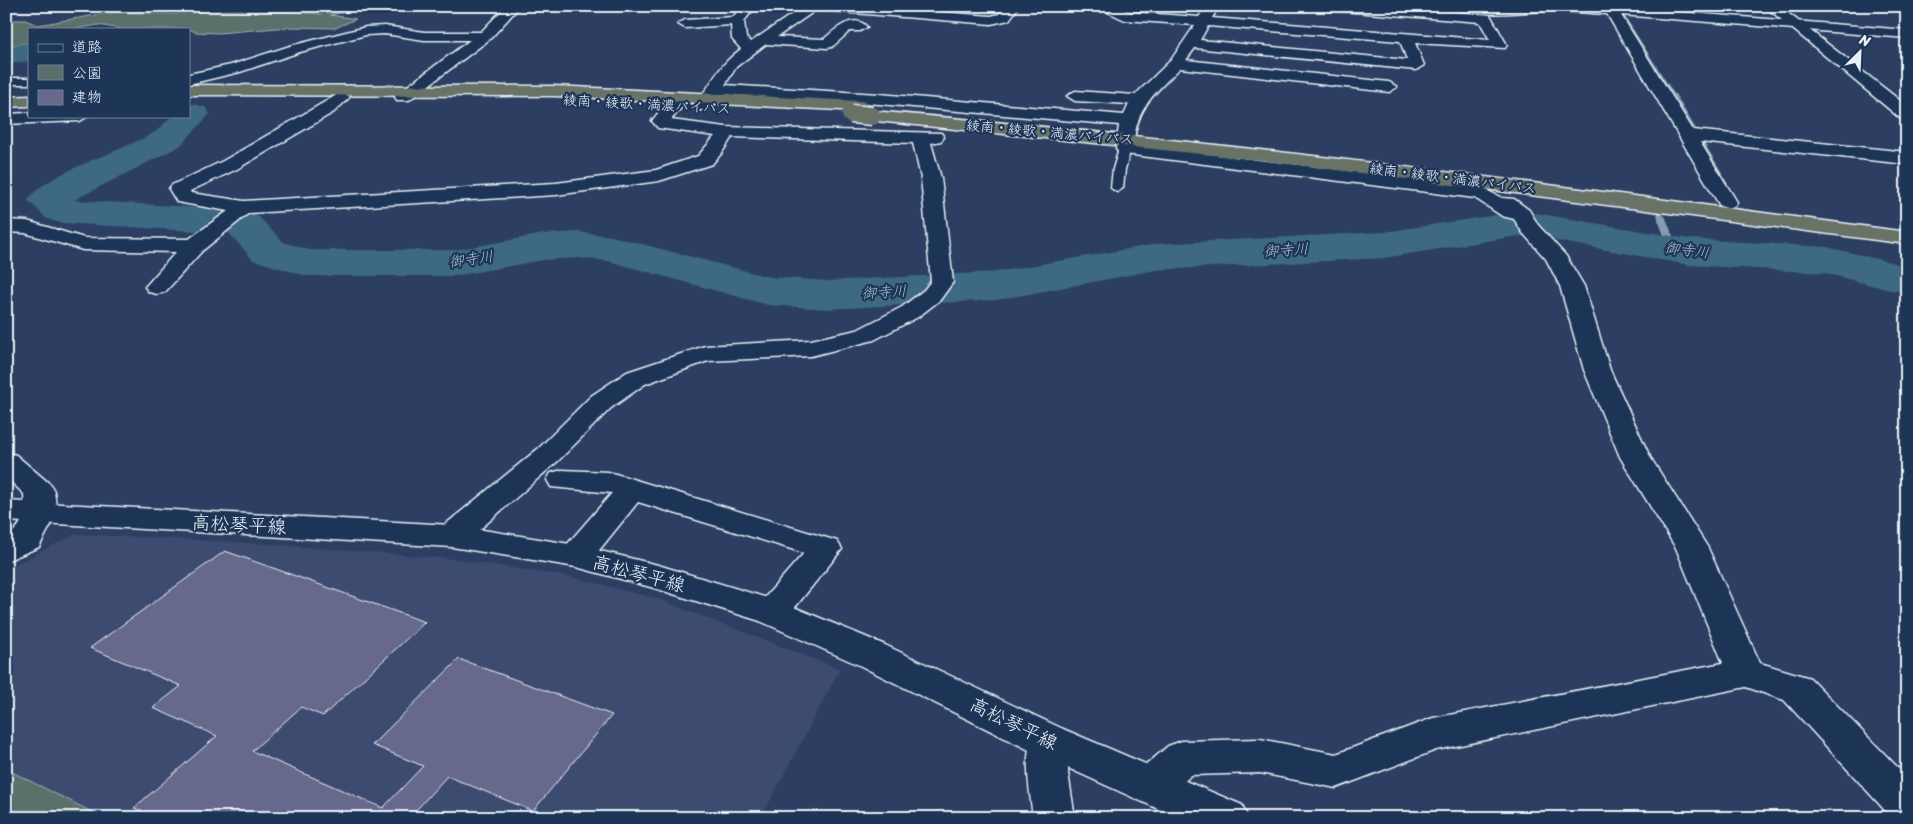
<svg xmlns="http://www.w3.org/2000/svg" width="1913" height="824" font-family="Sriracha,'Klee One',sans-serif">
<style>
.built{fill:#3d4b6f}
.green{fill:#5a6f6b;stroke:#a1b0b2}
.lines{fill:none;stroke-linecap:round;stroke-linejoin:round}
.stream-far2{stroke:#829fb1;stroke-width:4.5}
.stream-far1{stroke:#829fb1;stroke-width:5.5}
.stream{stroke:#829fb1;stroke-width:8}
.river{fill:#3e6982;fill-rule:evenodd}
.building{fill:#66688c;stroke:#e8f1f8}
.lane-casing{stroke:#e8f1f8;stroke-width:3}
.street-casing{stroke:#e8f1f8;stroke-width:3}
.secondary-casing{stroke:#e8f1f8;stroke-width:3}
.highway-casing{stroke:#e8f1f8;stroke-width:3}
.lane{fill:#1d3557;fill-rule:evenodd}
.street{fill:#1d3557;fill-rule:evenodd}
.secondary{fill:#1d3557;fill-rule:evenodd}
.highway{fill:#697266;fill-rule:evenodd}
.highway-bridge-casing{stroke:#e8f1f8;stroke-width:21;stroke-linecap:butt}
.highway-bridge{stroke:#697266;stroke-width:18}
.labels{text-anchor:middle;stroke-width:4.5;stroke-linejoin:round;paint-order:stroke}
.far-street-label{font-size:14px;fill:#e8f1f8;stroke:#1d3557}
.far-water-label{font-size:15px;font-style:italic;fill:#acc1cf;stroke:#1d3557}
.near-street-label{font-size:19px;fill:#e8f1f8;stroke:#1d3557}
</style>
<rect width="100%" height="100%" fill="#2c3f62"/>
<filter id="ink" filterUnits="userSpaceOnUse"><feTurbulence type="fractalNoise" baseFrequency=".02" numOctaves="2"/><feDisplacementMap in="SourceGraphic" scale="10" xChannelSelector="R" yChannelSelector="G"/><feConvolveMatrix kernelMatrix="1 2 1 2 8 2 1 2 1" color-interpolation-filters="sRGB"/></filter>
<g filter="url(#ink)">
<polygon class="built" points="76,534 252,543 454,559 571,577 655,598 840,669 761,818 6,818 6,569"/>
<g class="green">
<polygon points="334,6 396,8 368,8 330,15 356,19 335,28 289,27 218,33 195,32 189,29 122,29 98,25 75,29 29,29 29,43 6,46 6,20 25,20 38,25 113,12 175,14 211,10 254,9 321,14"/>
<polygon points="6,769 104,818 6,818"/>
</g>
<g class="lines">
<polyline class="stream-far2" points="1622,16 1674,98"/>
<g class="stream-far1">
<polyline points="1673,96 1719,173"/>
<polyline points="1660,215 1662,221"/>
</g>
<polyline class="stream" points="1662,219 1674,250"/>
<g class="river">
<polygon points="29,43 29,61 6,64 6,46"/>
<path d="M193 104 205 107 210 114 180 146 74 200 241 210 255 213 283 242 310 250H455L543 234 579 232 611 236 769 277 827 281 996 272 1156 244 1384 232 1517 212 1541 214 1689 239 1827 247 1907 266V292L1890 290 1825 273 1689 265 1541 238 1517 236 1384 258 1156 270 996 300 827 309 768 305 608 261 579 258 543 260 455 276H307L253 260 229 233 61 223 47 219 28 200C48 171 122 152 155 132 161 128 166 121 172 116H189V105Z"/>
</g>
</g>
<polygon class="building" points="225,551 425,622 323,716 301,707 252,751 383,808 423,766 372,745 459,659 612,715 533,811 447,776 409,818 155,818 134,808 217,736 153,708 181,686 90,648"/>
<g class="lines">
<defs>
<g id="lane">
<rect x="6" y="78" width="23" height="6"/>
<polygon points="1125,146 1131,149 1125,169 1123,188 1117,192 1111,188 1113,169 1119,149"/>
</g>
<g id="street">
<polygon points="506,6 520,6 490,39 409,100 397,100 395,97 397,94 470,40 424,40 385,34 366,35 300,52 240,72 189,84 189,74 231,65 290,46 366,27 385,26 424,32 481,32"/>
<path d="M743 6H756L744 21 746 38 751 42 804 6H866L991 16 999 14 1006 6H1019L1009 20 991 24 816 10 777 37 824 39C834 30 854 12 867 27L860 31H850L832 47 827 48 766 44 736 67 725 85 879 94 1124 115 1129 104 1075 101 1067 96 1075 91 1135 95 1171 60 1195 25 1125 20 1095 6H1117L1128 12 1199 17 1206 6H1219L1212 18 1490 40 1480 22 1329 10 1323 6H1384L1490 15 1507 45 1505 48 1415 43 1424 65 1416 70 1195 48 1186 60 1389 82 1397 87 1389 92 1180 68C1156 92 1135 108 1134 145L1480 187 1502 198 1514 199 1529 210 1538 225 1566 256 1584 286 1610 370 1650 457 1708 548 1760 663 1810 678 1907 777V818H1892L1784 700 1746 687 1436 750 1336 788 1260 773 1191 775C1172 793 1164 809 1137 799L1131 786 1137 773 1168 746 1182 741 1260 739 1336 754 1433 718 1723 663 1676 548 1620 457 1584 370 1560 286 1546 259 1522 232 1514 219 1502 216 1475 198 1125 154 1119 153 1116 149 1119 125 879 104 719 94 707 110H695L693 106C697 99 703 94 708 87 719 70 724 62 741 49L732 39 731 25 685 28 678 24 685 20 733 17ZM1208 26 1400 41 1407 60 1200 40Z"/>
<path d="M1603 6 1907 30V38L1621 15 1693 130 1907 152V164L1700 142 1737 202 1734 206 1727 208 1720 206 1607 14C1587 13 1566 11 1545 11 1529 11 1468 19 1458 7Z"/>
<polygon points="1900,6 1907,6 1907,11"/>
<path d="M342 92 350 97 334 112 237 169 190 191 191 193 244 201 556 183 656 170 698 156 715 136 658 128 652 121C660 111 669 97 682 100L684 104 671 120 726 127 941 133 944 137 941 141 931 143 941 178 953 282 940 300 918 317 874 340 811 356 708 361 645 384 611 408 559 460 463 544 452 547 441 544 436 536 441 528 539 448 591 396 627 372 705 346 811 340 857 330 902 307 924 290 931 281 921 178 913 143 732 137 721 154 712 164 659 181 556 195 249 213 202 251 165 292 157 294 149 292 145 287 176 252 83 250 25 233 6 232V220L27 221 84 238 189 239 228 211 177 202 169 189 172 185 223 161Z"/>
<polygon points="29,113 29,116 88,116 80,121 6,124 6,114"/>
<path d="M6 452 16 455 50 484 54 491 57 513 39 547 6 561V536C24 528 25 512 24 494L6 477Z"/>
<polygon points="562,470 608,472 619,475 837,541 842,549 784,621 772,625 760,621 755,612 760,603 804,553 638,502 588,564 576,567 564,564 560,556 564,548 612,493 551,487 547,480 551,473"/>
<path d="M1049 725 1063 729 1069 741 1068 773 1075 818H1033C1030 789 1022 756 1035 729Z"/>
</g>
<g id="secondary">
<polygon points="1765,6 1779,6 1907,106 1907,120 1901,119"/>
<polygon points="6,501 452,525 576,545 658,565 784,603 885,645 1063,729 1242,805 1248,818 1178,818 1035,753 859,665 760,621 654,588 576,567 452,547 6,521"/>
</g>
<g id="highway">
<polygon points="189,85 554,86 860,101 866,102 868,106 866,110 860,111 554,96 189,95"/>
<polygon points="29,96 29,106 6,107 6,97"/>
<path d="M872 111C1218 140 1562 186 1907 232V244L1261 160 866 120 864 116 866 112Z"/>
</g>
</defs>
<use href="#lane" class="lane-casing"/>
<use href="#street" class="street-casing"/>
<use href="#secondary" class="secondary-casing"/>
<use href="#highway" class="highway-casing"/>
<use href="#lane" class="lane"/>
<use href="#street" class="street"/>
<use href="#secondary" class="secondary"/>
<use href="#highway" class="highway"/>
<defs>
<polyline id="highway-bridge" points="851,114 872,116"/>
</defs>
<use href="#highway-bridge" class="highway-bridge-casing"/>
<use href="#highway-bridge" class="highway-bridge"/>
</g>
</g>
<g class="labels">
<g class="far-street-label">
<text transform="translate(647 104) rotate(3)" y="5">綾南・綾歌・満濃バイパス</text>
<text transform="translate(1050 132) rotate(5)" y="5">綾南・綾歌・満濃バイパス</text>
<text transform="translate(1453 178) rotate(7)" y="5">綾南・綾歌・満濃バイパス</text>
</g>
<g class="far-water-label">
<text transform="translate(1286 250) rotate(-3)" y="5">御寺川</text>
<text transform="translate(1687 250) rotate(7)" y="5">御寺川</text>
<text transform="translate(471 259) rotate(-8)" y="5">御寺川</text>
<text transform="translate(884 292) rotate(-3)" y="5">御寺川</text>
</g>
<g class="near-street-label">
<text transform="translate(239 524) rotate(3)" y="7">高松琴平線</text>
<text transform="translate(639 573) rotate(15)" y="7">高松琴平線</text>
<text transform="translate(1014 723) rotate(26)" y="7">高松琴平線</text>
</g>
</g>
<rect width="1913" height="824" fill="none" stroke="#1d3557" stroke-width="25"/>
<rect x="12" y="12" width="1888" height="799" fill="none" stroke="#e8f1f8" stroke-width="2" filter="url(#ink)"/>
<rect x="28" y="28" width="162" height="90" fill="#1d3557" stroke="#6e8097"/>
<rect x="38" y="44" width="25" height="8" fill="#1d3557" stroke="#6e8097"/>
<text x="72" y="52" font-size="15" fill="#e8f1f8">道路</text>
<rect x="38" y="65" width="25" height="15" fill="#5a6f6b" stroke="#6e8097"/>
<text x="72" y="78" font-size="15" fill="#e8f1f8">公園</text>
<rect x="38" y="90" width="25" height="15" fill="#66688c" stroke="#6e8097"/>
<text x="72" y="102" font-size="15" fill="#e8f1f8">建物</text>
<g transform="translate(1860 52) rotate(24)" stroke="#1d3557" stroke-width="4" paint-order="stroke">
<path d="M0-4L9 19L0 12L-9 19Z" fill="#e8f1f8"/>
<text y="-8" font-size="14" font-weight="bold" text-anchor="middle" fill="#e8f1f8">N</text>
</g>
</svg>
